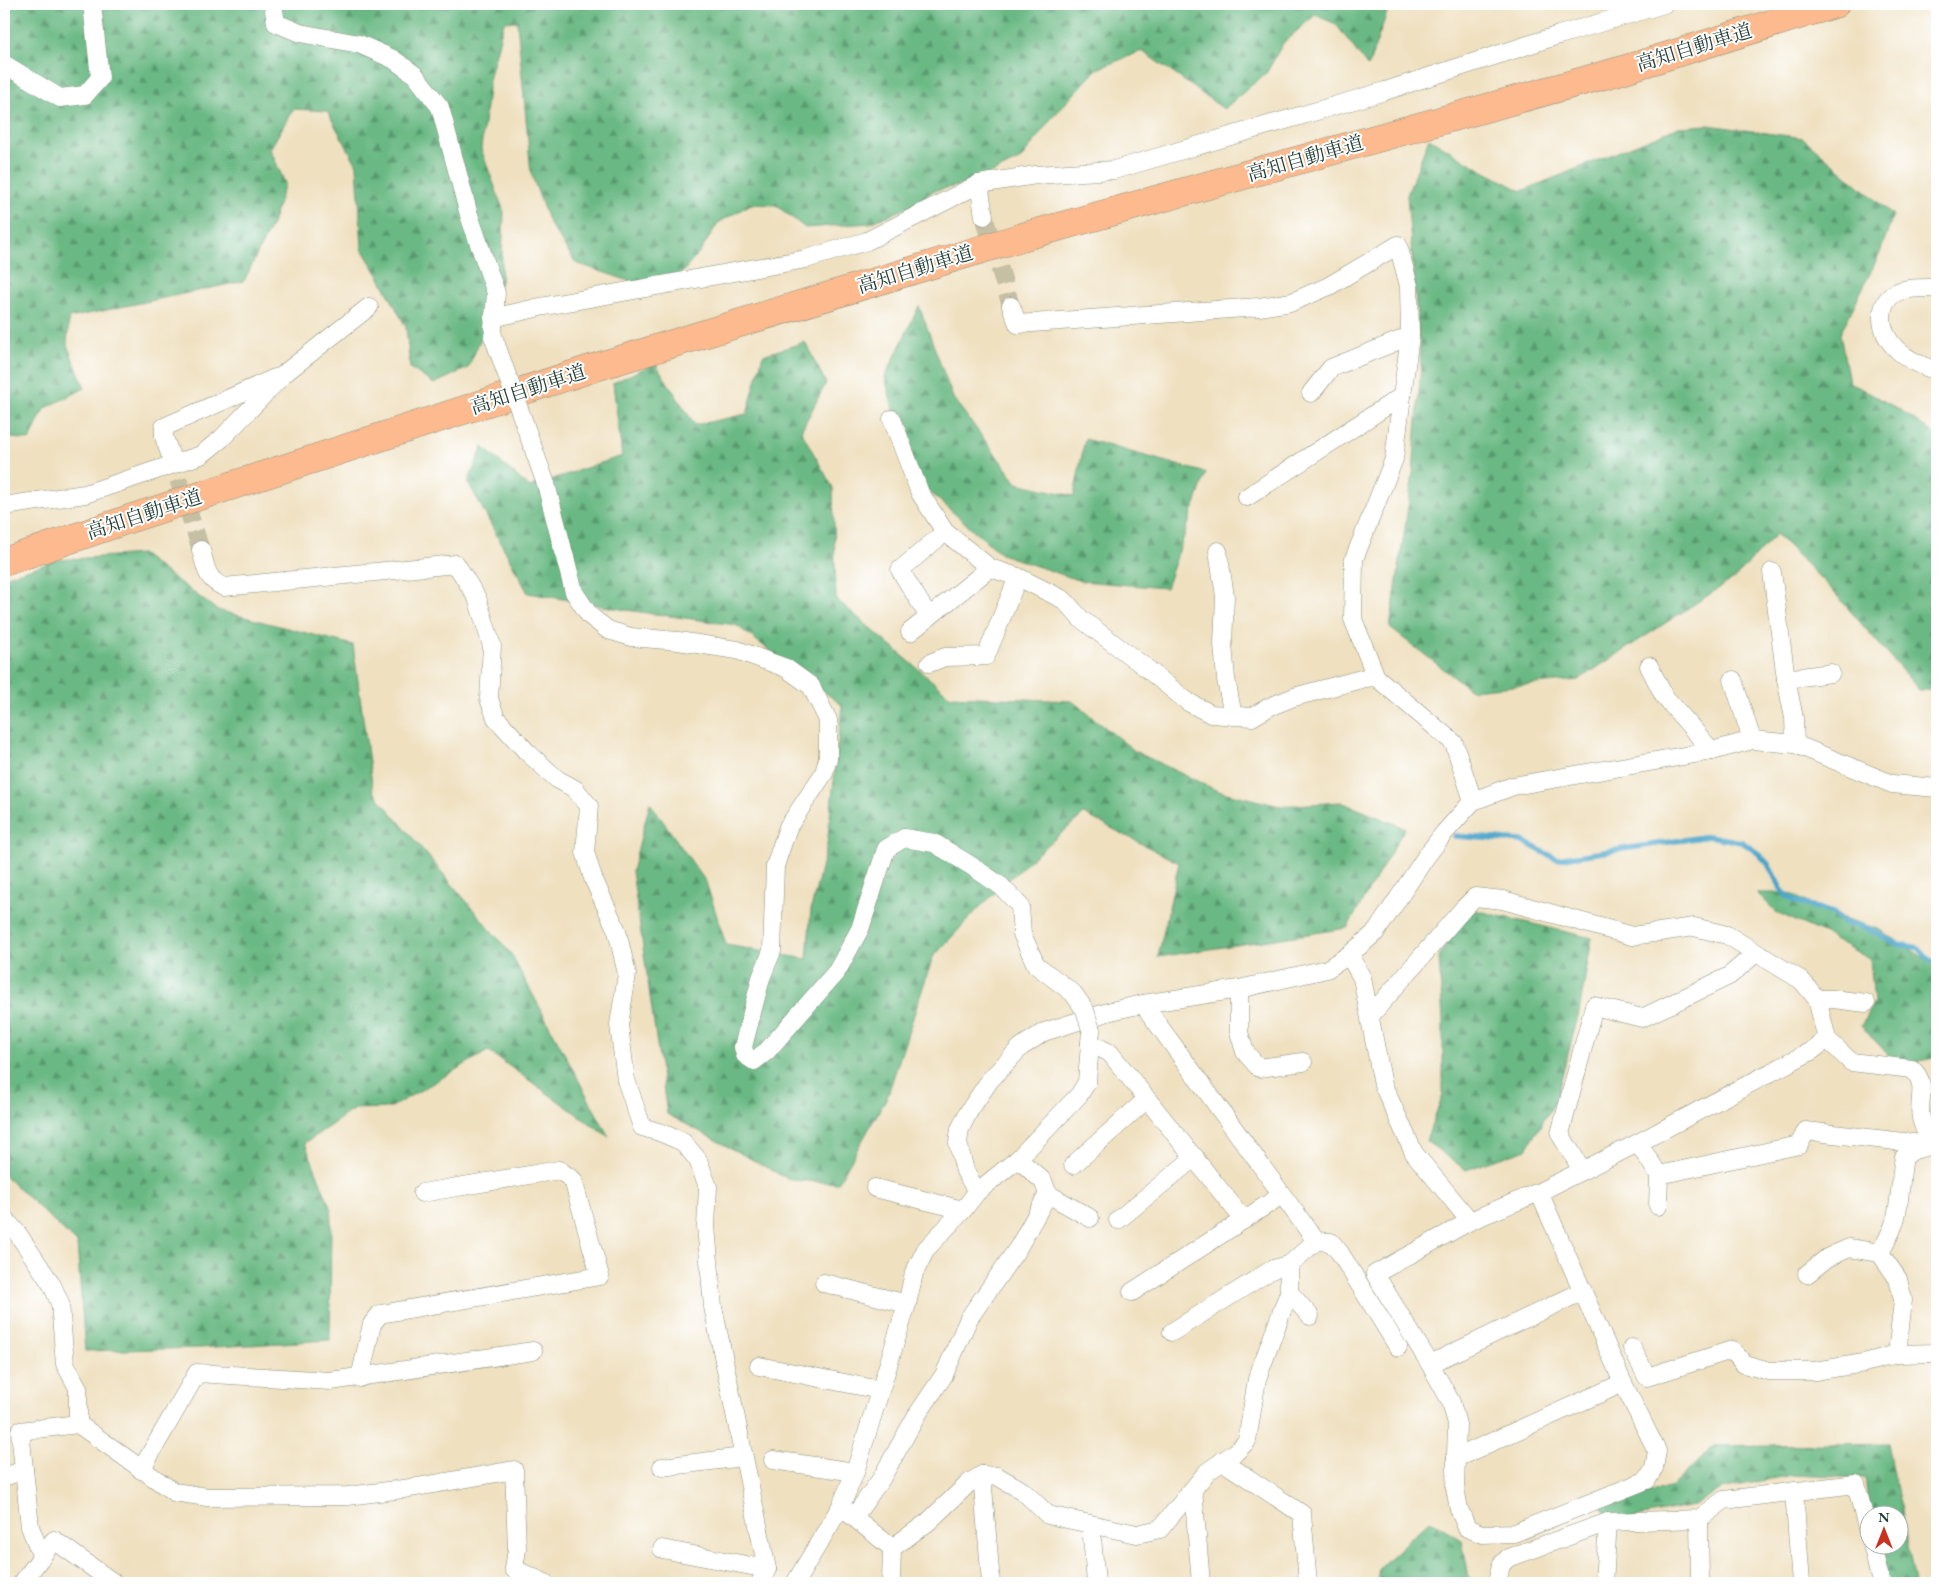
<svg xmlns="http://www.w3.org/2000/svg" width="1941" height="1587" font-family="'EB Garamond','Noto Serif JP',serif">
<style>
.forest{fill:url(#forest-firs);stroke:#457b5c}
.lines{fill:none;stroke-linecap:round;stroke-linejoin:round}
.stream{stroke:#4ca6ca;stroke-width:5.5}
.street-tunnel{stroke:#c5bfa4;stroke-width:18;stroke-dasharray:18 9;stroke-linecap:butt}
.street-casing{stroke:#878e7a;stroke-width:19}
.highway-casing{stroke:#878e7a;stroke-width:29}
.street{stroke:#fff;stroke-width:18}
.highway{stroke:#fcba8e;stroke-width:28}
.street-bridge-casing{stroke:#878e7a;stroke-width:19;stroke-linecap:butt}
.street-bridge{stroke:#fff;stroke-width:18}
.labels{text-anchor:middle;stroke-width:4;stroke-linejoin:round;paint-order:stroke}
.street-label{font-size:20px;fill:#1f3d34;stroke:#fff}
</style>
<defs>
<pattern id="forest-firs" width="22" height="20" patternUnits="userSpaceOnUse" patternTransform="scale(1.25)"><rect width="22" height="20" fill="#6bb984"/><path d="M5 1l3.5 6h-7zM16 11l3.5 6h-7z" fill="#57986d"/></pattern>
</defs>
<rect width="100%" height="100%" fill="#fff"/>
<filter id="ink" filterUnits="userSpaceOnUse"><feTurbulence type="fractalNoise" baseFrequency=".02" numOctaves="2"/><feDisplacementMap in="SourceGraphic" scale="10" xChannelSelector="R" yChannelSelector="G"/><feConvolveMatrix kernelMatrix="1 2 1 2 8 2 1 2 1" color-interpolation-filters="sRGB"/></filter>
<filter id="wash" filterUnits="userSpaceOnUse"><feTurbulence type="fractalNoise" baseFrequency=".0096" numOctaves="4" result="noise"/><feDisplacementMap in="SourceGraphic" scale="20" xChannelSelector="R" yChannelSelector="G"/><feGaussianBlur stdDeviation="1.12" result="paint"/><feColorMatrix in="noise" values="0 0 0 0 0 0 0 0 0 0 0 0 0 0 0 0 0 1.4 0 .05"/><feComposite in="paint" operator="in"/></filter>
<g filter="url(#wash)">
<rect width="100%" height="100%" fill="#efe0c0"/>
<g class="forest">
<polygon points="4,4 1390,4 1368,67 1336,24 1315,15 1283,43 1267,72 1224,109 1142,51 1097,69 1050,120 1021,159 971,183 933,191 909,207 870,223 805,228 776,205 751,204 718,223 700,252 675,281 638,284 576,263 549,223 531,173 517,21 504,22 489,80 481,149 504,212 501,282 481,338 468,368 434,384 410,368 406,327 380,278 362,249 357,165 327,111 293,109 270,149 285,183 272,224 244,281 69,318 67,345 85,388 44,409 30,440 4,437"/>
<polygon points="1708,125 1803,138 1893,215 1880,253 1840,334 1849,382 1902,411 1937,436 1937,690 1919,690 1833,591 1776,534 1736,577 1578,680 1471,690 1390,628 1413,473 1421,365 1407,195 1429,138 1480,169 1522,191 1679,127"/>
<polygon points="919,306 953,398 1017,483 1074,496 1085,439 1206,473 1166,588 1081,581 1001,554 909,474 885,377"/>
<polygon points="805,342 826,383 801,431 833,488 836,599 950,696 1072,701 1136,752 1218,791 1280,806 1341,802 1405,828 1347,928 1158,957 1179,863 1084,814 1031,859 979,908 933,957 887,1097 838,1183 790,1180 667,1114 632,871 650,803 706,882 726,945 807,959 811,909 827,845 842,705 736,625 626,610 528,593 468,482 483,447 529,487 622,456 613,383 655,363 695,425 747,414 763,355"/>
<polygon points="141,554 217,610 353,645 373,791 511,954 609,1137 488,1051 390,1108 354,1109 305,1143 331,1209 330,1340 200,1348 85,1351 77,1243 4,1175 4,577 58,560"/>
<polygon points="1757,893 1789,893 1825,912 1878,929 1937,966 1937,1057 1899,1066 1861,1026 1874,1002 1870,959 1825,934 1776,912"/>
<polygon points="1466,908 1592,938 1579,1013 1555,1102 1526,1149 1466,1170 1426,1141 1443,1094 1443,1021 1439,957"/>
<polygon points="1888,1443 1915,1583 1878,1583 1873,1545 1898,1544 1898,1514 1870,1514 1865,1478 1792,1475 1721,1489 1694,1506 1612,1522 1600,1505 1672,1486 1714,1446"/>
<polygon points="1430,1520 1462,1540 1470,1583 1378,1583 1380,1567"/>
</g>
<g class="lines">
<polyline class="stream" points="1455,836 1522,841 1557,859 1709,836 1742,842 1759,854 1768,864 1781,889 1788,897 1795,901 1833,913 1845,923 1865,927 1898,944 1919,948 1928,958 1937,964"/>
</g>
</g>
<g filter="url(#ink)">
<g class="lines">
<g class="street-tunnel">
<polyline points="984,216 1011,306"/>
<polyline points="170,454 201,550"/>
</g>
<defs>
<g id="street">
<polyline points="273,4 276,23 300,33 359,44 393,59 415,75 440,107 469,215 496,293 493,328"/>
<polyline points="4,64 60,98 85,95 100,78 92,4"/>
<polyline points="979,184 984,216"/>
<path d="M1937 288C1924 288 1907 287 1895 293 1887 298 1883 306 1882 315 1881 347 1912 363 1937 371"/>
<polyline points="1011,306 1018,324 1259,307 1292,302 1329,286 1398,245 1409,286 1410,336 1402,396 1394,459 1354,559 1353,619 1376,677"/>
<polyline points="493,318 540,307 806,259 867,241 979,184 1036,175 1114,170 1385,91 1559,35 1664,4"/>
<polyline points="1311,393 1331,368 1410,336"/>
<polyline points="892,419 920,493 945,532 990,568 1018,577 1064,600 1081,619 1145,667 1188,702 1211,714 1252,717 1269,707 1294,697 1365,678 1376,677 1454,743 1473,801"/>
<polyline points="170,454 164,437 164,427 275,378"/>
<polyline points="546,484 574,592 590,616 608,630 631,637 678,641 737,650 786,668 811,686 828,720 828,758 824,773 788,827 775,866 772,951 761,978 743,1047 745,1055 754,1061 767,1051 837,971 860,929 886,849 904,838 934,843 970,865 1001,886 1020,906 1022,934 1036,965 1073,993 1085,1010"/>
<polyline points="1247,497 1402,396"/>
<polyline points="4,506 85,494 201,455 221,439 285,373 369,307"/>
<path d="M201 550C206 568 206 579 224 587L456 564 477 598 492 646 489 699 496 718 527 752 557 779 575 789 589 806 585 852 593 878 617 931 627 974 619 1025 626 1080 642 1127 662 1133 683 1142 698 1160 708 1187 706 1226 713 1307 767 1569 760 1583"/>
<polyline points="1218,551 1225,596 1223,644 1226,679 1233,716"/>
<polyline points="1772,572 1786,679"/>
<polyline points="929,617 900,570 945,532"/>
<polyline points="910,632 990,568"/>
<polyline points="930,663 945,657 986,656 1018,577"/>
<polyline points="1649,666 1664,696 1712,751"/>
<polyline points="1733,680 1752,740"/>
<polyline points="1795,744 1794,718 1786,679 1831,673"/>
<polyline points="1349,955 1362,978 1383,1085 1414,1153 1470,1221"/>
<polyline points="1239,989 1239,1032 1245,1052 1259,1068 1303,1062"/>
<polyline points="1817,999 1833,999 1866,1003"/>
<polyline points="1370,1016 1463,909 1475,897 1503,900 1632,936 1694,927 1727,935 1801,980 1817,999 1827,1039 1813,1050 1638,1143 1539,1192 1470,1221 1375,1274 1430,1364 1451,1402 1457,1424 1455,1488 1459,1509 1467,1528 1482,1534 1514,1533 1647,1480 1654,1468 1657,1451 1623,1383 1539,1192"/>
<polyline points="1090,1043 1110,1053 1244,1220"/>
<path d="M1638 1143 1659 1175 1799 1145 1806 1131 1931 1145C1928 1136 1923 1127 1921 1118 1917 1100 1929 1085 1912 1069L1851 1062 1827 1039"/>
<polyline points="1073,1165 1147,1099"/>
<polyline points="1582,1170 1560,1134 1594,1006 1642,1018 1729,976 1756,953"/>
<polyline points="875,1188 963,1210"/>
<polyline points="977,1192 965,1171 958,1143 960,1129 969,1111 990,1080 1021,1047 1044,1032 1111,1011 1143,1004 1239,989 1327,969 1349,955 1376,932 1425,858 1444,833 1473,801 1513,786 1712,751 1752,740 1795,744 1892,784 1937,788"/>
<polyline points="1048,1194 1090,1218"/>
<polyline points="1658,1206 1659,1175"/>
<polyline points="4,1218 18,1234 52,1285 60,1303 65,1364 78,1388 78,1424"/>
<polyline points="1118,1220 1195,1157"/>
<polyline points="1316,1241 1331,1242 1340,1253 1398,1347"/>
<path d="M1880 1253C1885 1243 1892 1232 1895 1221 1901 1200 1900 1178 1904 1157L1914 1150 1929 1146"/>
<polyline points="1807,1274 1827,1258 1849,1248 1880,1253 1898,1279 1903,1300 1897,1354"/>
<polyline points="824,1283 907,1304"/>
<polyline points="1132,1292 1282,1195"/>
<polyline points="1289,1292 1310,1316"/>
<polyline points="1172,1332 1273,1269 1289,1265"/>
<polyline points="1632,1348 1647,1377 1732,1350 1744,1364 1769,1371 1815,1371 1864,1363 1897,1354 1937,1353"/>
<polyline points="1430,1364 1583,1291"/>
<polyline points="759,1366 880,1390"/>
<polyline points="360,1378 372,1324 380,1314 600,1276 573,1180 559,1170 422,1193"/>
<polyline points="1456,1458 1623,1383"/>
<polyline points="773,1460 855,1472"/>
<polyline points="1222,1461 1302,1514 1308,1583"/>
<polyline points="662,1467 743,1457"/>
<polyline points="141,1470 197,1373 331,1381 533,1351"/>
<polyline points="982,1475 991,1583"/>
<polyline points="4,1477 24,1470"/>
<polyline points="1193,1489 1201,1583"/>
<polyline points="1794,1491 1801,1583"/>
<polyline points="846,1511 892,1548"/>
<polyline points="854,1517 881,1479 917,1415 944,1375 969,1318 1018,1248 1048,1194 1043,1181 1018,1159"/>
<polyline points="1699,1519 1700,1583"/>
<polyline points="1091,1525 1096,1583"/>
<polyline points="1872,1544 1881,1583"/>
<polyline points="892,1548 928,1522 969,1483 982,1475 997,1476 1023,1491 1048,1515 1137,1534 1160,1529 1207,1472 1236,1452 1247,1441 1257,1379 1289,1292 1289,1265 1316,1241 1143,1004"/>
<polyline points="662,1549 767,1569"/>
<polyline points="42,1557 30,1527 20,1431 78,1424 174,1492 207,1497 348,1496 411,1488 514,1470 517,1549 514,1569 545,1583"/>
<polyline points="22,1583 54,1540 114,1583"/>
<polyline points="795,1583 841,1506 855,1472 907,1304 914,1273 926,1249 963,1210 977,1192 1018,1159 1079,1095 1087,1082 1091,1030"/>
<polyline points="891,1583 892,1548"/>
<polyline points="1497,1583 1501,1565 1508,1558 1608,1522 1699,1519 1724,1500 1856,1484 1868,1532"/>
<polyline points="1604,1583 1608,1522"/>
</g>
<polyline id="highway" points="4,562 129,519 593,368 1022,237 1619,71 1835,4"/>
</defs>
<use href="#street" class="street-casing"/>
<use href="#highway" class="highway-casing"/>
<use href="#street" class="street"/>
<use href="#highway" class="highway"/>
<defs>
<g id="street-bridge">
<polyline points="493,336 546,484"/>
<polyline points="1085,1010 1091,1030"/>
</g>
</defs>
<use href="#street-bridge" class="street-bridge-casing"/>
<use href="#street-bridge" class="street-bridge"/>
</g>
</g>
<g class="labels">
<g class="street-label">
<text transform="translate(1694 47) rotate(-17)" y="7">高知自動車道</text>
<text transform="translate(1305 158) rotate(-16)" y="7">高知自動車道</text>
<text transform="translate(915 269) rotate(-17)" y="7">高知自動車道</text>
<text transform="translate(528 389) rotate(-18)" y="7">高知自動車道</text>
<text transform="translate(144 514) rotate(-18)" y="7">高知自動車道</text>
</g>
</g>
<rect width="1941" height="1587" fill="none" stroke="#fff" stroke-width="20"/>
<g transform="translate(1884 1530)"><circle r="24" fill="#ffffff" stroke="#a5b1ae"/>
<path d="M0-4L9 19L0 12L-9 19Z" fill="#c8321e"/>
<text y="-8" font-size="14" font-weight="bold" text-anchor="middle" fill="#1f3d34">N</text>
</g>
</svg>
